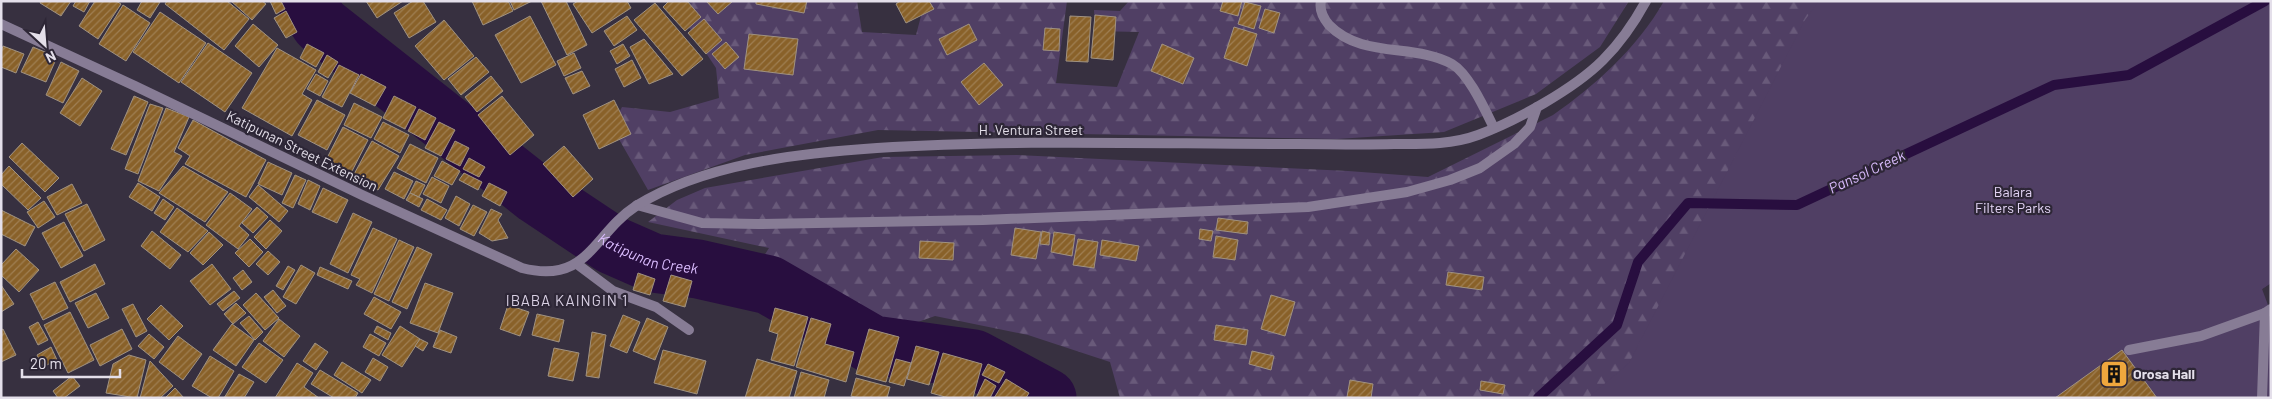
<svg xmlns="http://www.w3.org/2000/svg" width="2272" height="399" font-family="Barlow,sans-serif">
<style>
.forest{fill:url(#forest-firs)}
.park{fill:#503f64}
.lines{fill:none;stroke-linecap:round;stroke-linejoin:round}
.stream{stroke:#280e3f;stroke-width:10}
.river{stroke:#280e3f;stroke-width:59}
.building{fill:url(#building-hatch);stroke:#a09281}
.service{stroke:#877c95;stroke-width:10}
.pedestrian{stroke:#877c95;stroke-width:10}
.minor{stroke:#877c95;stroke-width:10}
.tertiary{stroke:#877c95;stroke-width:10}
.labels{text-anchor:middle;stroke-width:4.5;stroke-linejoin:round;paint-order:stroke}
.street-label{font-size:14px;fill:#e4dfea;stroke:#2d2636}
.park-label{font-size:14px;fill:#e4d5f6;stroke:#2d2636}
.poi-label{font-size:14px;font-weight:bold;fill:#e4dfea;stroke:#2d2636;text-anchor:start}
.water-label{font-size:15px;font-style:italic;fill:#dabcfe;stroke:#2d2636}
.neighbourhood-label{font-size:15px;letter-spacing:1px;fill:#d9d0e4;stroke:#2d2636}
</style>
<defs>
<pattern id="forest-firs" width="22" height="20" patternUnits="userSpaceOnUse" patternTransform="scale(1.25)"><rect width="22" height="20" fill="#503f64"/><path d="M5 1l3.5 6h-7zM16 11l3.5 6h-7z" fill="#695a7a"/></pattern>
<pattern id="building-hatch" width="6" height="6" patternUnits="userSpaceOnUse" patternTransform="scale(1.25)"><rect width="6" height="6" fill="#896129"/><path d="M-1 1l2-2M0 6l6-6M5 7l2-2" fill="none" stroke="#9f7f53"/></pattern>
</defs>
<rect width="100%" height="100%" fill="#373040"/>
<g class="forest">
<polygon points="691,1 857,1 862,32 916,35 925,1 1067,1 1056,83 1117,87 1139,32 1095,31 1094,10 1120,11 1129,1 1629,1 1600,47 1536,94 1444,132 1337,139 878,130 745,155 648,190 612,127 622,107 670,112 719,98 716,68 684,20"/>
<path d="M1664 1H2271V283L2262 289 2271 398H1120L1110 362 1028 335 935 316 881 335 757 267 769 248 648 222 677 200 705 188 883 157 1017 155 1348 171 1428 177 1553 115C1596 85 1638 47 1664 1Z"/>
</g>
<polygon class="park" points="1819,1 2271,1 2271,283 2262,289 2271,313 2271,398 1588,398 1629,363 1805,20"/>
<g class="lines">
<polyline class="stream" points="1538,398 1617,325 1638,262 1688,203 1797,205 2054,85 2129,75 2265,1"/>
<path class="river" id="s1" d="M306 1 320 24 537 195 612 245 653 263 698 269 769 285 873 345 974 359 1047 398"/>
</g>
<g class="building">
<polygon points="41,1 71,1 61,16 40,3"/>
<polygon points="76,1 90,1 84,12 73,6"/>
<polygon points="95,1 116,1 121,4 98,39 79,26"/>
<polygon points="142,1 160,2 150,18 137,10"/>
<polygon points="167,1 227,1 249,19 224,50 165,4"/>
<polygon points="231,1 262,1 266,4 252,20"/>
<polygon points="270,1 281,1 285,9 276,14"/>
<polygon points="366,1 403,1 377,18"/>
<polygon points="413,1 423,1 436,22 409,38 394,13"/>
<polygon points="472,1 508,1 513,11 483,25"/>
<polygon points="510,1 532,1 514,10"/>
<polygon points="541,1 566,1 587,45 567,55"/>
<polygon points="578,1 627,1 631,8 592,33 573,4"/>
<polygon points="669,1 687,1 701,17 685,31 663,7"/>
<polygon points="706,1 733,1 718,14"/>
<polygon points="756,1 807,1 804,13 756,4"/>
<polygon points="900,1 929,1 934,9 906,23 896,4"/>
<polygon points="1223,1 1242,1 1238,16 1220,11"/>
<polygon points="1245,2 1261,6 1254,29 1238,24"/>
<polygon points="655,3 703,59 682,76 634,20"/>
<polygon points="123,5 150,23 126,61 99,44"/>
<polygon points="1265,9 1280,13 1274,33 1259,28"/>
<polygon points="286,11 297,32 286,38 274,18"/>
<polygon points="160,12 206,43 179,83 133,52"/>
<polygon points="1095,15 1116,17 1113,60 1091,58"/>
<polygon points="530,16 556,65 521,83 495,35"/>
<polygon points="627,16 637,30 614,46 604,31"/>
<polygon points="1070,16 1091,17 1088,62 1066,61"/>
<polygon points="704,19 722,40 706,54 688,33"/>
<polygon points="444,20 474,56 444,80 415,46"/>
<polygon points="253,24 278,45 259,67 235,46"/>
<polygon points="969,24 977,40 947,55 939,39"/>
<polygon points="1234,27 1257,34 1247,66 1224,58"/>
<polygon points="1045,28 1060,29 1059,51 1043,50"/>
<polygon points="749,34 798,39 793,75 744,69"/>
<polygon points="644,39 673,74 649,84 630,47"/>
<polygon points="726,42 739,57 725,69 712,54"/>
<polygon points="208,43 252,73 225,112 181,82"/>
<polygon points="307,44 324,53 316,67 300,58"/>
<polygon points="623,44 630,56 617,64 610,51"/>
<polygon points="1162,44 1194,58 1183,84 1151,71"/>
<polygon points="3,46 24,54 16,73 1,67 1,52"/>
<polygon points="33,47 57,57 46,82 21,72"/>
<polygon points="277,48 316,70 302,94 312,100 292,136 242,108"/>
<polygon points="574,53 581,68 564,76 557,61"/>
<polygon points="327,55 338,62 328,78 318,72"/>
<polygon points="476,57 489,72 461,95 448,79"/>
<polygon points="632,60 641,78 624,87 615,69"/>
<polygon points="61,62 79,71 63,103 46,95"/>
<polygon points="984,63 1003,85 979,105 961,82"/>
<polygon points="339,65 359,75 342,107 322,97"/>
<polygon points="582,71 590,86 573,94 565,78"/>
<polygon points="316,74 328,81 320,96 307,89"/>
<polygon points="361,74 386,87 375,106 350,93"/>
<polygon points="491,76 503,91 477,112 465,97"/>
<polygon points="82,78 102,91 80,126 60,113"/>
<polygon points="134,96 148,102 126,155 111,149"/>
<polygon points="394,96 416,107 405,129 383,118"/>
<polygon points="502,96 534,135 510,155 478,115"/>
<polygon points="317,100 345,115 327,150 298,135"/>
<polygon points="614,100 631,134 599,149 583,115"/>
<polygon points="354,103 382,117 371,138 344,125"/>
<polygon points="150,104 163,108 138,174 125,169"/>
<polygon points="166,108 189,117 174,152 182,156 159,191 138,181"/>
<polygon points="419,109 436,118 425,140 408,131"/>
<polygon points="193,120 266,160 246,197 185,164 190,156 178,148"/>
<polygon points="383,122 409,135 400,153 374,139"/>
<polygon points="439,122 455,130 441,156 425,148"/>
<polygon points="343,127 368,140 351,173 326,160"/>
<polygon points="372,141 399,156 378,190 353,176"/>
<polygon points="455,141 469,148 460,166 446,159"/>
<polygon points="22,143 59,178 45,192 9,157"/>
<polygon points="410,144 438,158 426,183 397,168"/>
<polygon points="564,146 593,179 573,197 543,164"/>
<polygon points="469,158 485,167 479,177 463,169"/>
<polygon points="442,161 460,171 452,185 434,176"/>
<polygon points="268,162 292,173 282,195 258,184"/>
<polygon points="9,166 41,198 28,210 1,184 1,175"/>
<polygon points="183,166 228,192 205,222 159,193"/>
<polygon points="394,172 413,181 404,199 385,189"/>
<polygon points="464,173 482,182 478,190 459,180"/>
<polygon points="295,175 306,180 293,208 282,203"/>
<polygon points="432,177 449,186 441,203 423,194"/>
<polygon points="308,180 320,186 310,210 298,204"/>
<polygon points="416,181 425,185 419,197 410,193"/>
<polygon points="138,183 160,197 152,211 129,197"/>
<polygon points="489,183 507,192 500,206 482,196"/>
<polygon points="72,184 82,203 57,215 47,197"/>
<polygon points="258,185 288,211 279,222 249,197"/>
<polygon points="323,188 348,200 337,223 312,212"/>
<polygon points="230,193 252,209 239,226 249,235 238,249 206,225"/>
<polygon points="410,193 423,199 419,207 406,200"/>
<polygon points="456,196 470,204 459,226 445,218"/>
<polygon points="163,199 174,207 165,220 154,213"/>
<polygon points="427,199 447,210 441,220 421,210"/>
<polygon points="44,201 55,217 38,228 27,212"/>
<polygon points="87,204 105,240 84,251 65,214"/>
<polygon points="473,205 487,212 474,236 460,229"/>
<polygon points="257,207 268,217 253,233 242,223"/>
<polygon points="177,208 208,231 188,252 160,232"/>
<polygon points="491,209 502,214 498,220 508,238 492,241 479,233"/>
<polygon points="1,210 35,227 25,246 1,234"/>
<polygon points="353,213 372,222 348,273 330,264"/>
<polygon points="1218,218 1248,222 1247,234 1216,230"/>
<polygon points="270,220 282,231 266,249 254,237"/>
<polygon points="64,222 83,256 61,268 42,233"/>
<polygon points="373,228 397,239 372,293 356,285 360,279 351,275"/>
<polygon points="1015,228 1041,232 1036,259 1011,255"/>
<polygon points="1200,229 1213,231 1211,241 1199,239"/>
<polygon points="152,231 181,255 170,269 141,246"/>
<polygon points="1042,231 1050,233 1049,245 1040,244"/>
<polygon points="209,232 223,245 203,265 190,253"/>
<polygon points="1054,232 1075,235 1072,256 1051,252"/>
<polygon points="1216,236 1238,240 1235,260 1213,257"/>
<polygon points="250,239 263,252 249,267 235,253"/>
<polygon points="1078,239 1098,242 1094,268 1073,265"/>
<polygon points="399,240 414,247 389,301 374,294"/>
<polygon points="1102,240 1139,246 1136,261 1100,255"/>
<polygon points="920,241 954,243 953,260 919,258"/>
<polygon points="417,247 432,254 407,309 392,302"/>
<polygon points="16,249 39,270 19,292 1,275 1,265"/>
<polygon points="268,251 280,262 268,275 256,264"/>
<polygon points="95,264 105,284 70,302 60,282"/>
<polygon points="212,264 231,289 210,305 190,281"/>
<polygon points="301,265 315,273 296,304 283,297"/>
<polygon points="288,266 295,270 283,290 276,286"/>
<polygon points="320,267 352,281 348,289 317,275"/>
<polygon points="243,270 252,282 242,290 233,278"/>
<polygon points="1448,272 1484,277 1482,290 1446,285"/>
<polygon points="638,273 655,279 650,295 633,290"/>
<polygon points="671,275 692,281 685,307 663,301"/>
<polygon points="55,282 68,308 43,320 30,294"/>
<polygon points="425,283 453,293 438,333 410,323"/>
<polygon points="1,285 14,304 1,312"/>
<polygon points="273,290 286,306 277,313 264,297"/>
<polygon points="234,291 240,298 223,311 217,304"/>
<polygon points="96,293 109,318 88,328 75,303"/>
<polygon points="256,293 279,318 265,330 243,305"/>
<polygon points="1271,295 1295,302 1285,336 1261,329"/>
<polygon points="374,297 401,312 391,329 364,314"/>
<polygon points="236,303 246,313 233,324 224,314"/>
<polygon points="133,304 147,331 136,337 122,309"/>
<polygon points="161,305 183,326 169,340 147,319"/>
<polygon points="508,305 529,312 520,336 500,329"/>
<polygon points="775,308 808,317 794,366 771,360 778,334 769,331"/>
<polygon points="70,312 94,360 68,373 44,325"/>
<polygon points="537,314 564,320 559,342 532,335"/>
<polygon points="623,315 640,322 627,353 610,346"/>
<polygon points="249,316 263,332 255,340 240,323"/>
<polygon points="647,318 668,327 655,360 633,351"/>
<polygon points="811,318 831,324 825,344 854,352 846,382 796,367"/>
<polygon points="279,319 300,336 284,357 263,341"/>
<polygon points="38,322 48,340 38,345 29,327"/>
<polygon points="232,324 254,340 236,366 213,350"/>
<polygon points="1216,325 1248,330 1246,345 1214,340"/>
<polygon points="377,326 391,333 388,340 374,332"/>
<polygon points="400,326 420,339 402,367 382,355"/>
<polygon points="3,329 16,355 1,362 1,330"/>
<polygon points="122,329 132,349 100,366 90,345"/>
<polygon points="869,329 899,337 886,382 856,374"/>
<polygon points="440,330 457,337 451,353 433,347"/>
<polygon points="592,332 606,335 599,378 586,376"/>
<polygon points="149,334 164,347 154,359 138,346"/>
<polygon points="370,334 386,343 379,356 363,347"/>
<polygon points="178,336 202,354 183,380 159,362"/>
<polygon points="420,339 428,343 423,351 415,346"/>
<polygon points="259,343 283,360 266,383 242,367"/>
<polygon points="315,343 328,352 316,370 303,361"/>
<polygon points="916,346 939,352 929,385 907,379"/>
<polygon points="51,347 57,360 43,367 37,355"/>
<polygon points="554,348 579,353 573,381 548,376"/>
<polygon points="663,350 706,361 697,394 654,383"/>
<polygon points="2122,350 2157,398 2055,398"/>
<polygon points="1252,351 1274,356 1271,370 1249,364"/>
<polygon points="943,353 982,364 973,398 949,398 931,393"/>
<polygon points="129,355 146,360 137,398 106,393 113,364"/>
<polygon points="210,356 234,371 218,398 212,398 192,386"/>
<polygon points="373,358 388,367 380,381 365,372"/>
<polygon points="757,359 797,371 789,398 745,398"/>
<polygon points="896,359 911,363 904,386 889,382"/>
<polygon points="150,361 173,386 160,398 140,398"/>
<polygon points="342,362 371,380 362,393 334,375"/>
<polygon points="297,363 313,373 304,387 319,398 275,398"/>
<polygon points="988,364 1005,372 999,383 982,375"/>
<polygon points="320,370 358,393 355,398 334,398 311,384"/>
<polygon points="801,372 829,380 824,398 794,398"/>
<polygon points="239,374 254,382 244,398 224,398"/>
<polygon points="72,376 80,386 64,398 58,398 53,391"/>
<polygon points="856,378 890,387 887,398 859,398 851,396"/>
<polygon points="985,379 996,386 990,398 976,398"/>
<polygon points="1006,379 1029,393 1026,398 994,398"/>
<polygon points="1350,380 1373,384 1371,398 1347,397"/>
<polygon points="1481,381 1505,385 1503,394 1480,390"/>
<polygon points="175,388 184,398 165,398"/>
</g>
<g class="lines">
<g class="service">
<path d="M1321 1C1319 10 1324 19 1329 25 1362 59 1415 43 1452 64 1469 74 1485 110 1494 128"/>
<polyline points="637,205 702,223 758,224 983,220 1308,207 1407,192 1450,180 1480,168 1514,144 1530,127 1537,107"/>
<polyline points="2129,350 2201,336 2265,313"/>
</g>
<polyline class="pedestrian" points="577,264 613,291 656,307 689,330"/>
<polyline class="minor" points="2262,398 2265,313 2271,309"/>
<path class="tertiary" d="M1 24 135 86 362 195 522 268C588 285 593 234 636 206 703 164 799 153 877 148 1016 139 1157 144 1297 144 1329 144 1361 145 1394 144 1422 144 1451 145 1478 135 1516 121 1574 89 1603 60 1620 43 1634 23 1646 1"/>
</g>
<defs>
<symbol id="building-square" viewBox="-11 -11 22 22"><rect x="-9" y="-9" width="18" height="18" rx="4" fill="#efa73d" stroke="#2d2636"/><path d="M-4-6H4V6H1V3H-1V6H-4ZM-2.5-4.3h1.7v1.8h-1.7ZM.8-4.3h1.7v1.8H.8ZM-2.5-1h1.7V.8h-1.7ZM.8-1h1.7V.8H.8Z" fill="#111"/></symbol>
</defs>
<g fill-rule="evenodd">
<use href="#building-square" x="2098" y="358" width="32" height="32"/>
</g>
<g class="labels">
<g class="street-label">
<text x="1031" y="135">H. Ventura Street</text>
<text transform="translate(302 151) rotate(26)" y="5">Katipunan Street Extension</text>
</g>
<g class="park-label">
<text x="2013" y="197">Balara<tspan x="2013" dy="16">Filters Parks</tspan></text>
</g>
<g class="poi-label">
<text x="2133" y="379">Orosa Hall</text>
</g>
<g class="water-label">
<text transform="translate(1867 172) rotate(-25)" y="5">Pansol Creek</text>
<text dy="5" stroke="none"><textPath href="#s1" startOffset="431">Katipunan Creek</textPath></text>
</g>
<g class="neighbourhood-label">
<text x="567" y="306">IBABA KAINGIN 1</text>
</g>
</g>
<rect width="2272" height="399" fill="none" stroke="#e4dfea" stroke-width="5"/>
<g transform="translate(45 45) rotate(154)" stroke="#2d2636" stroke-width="4" paint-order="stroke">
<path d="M0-4L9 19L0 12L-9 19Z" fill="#e4dfea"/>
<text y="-8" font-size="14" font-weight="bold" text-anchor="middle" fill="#e4dfea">N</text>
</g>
<path d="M22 369v8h98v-8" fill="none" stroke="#e4dfea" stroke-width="2.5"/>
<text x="30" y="369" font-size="15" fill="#e4dfea" stroke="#2d2636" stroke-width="4" paint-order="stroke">20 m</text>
</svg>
